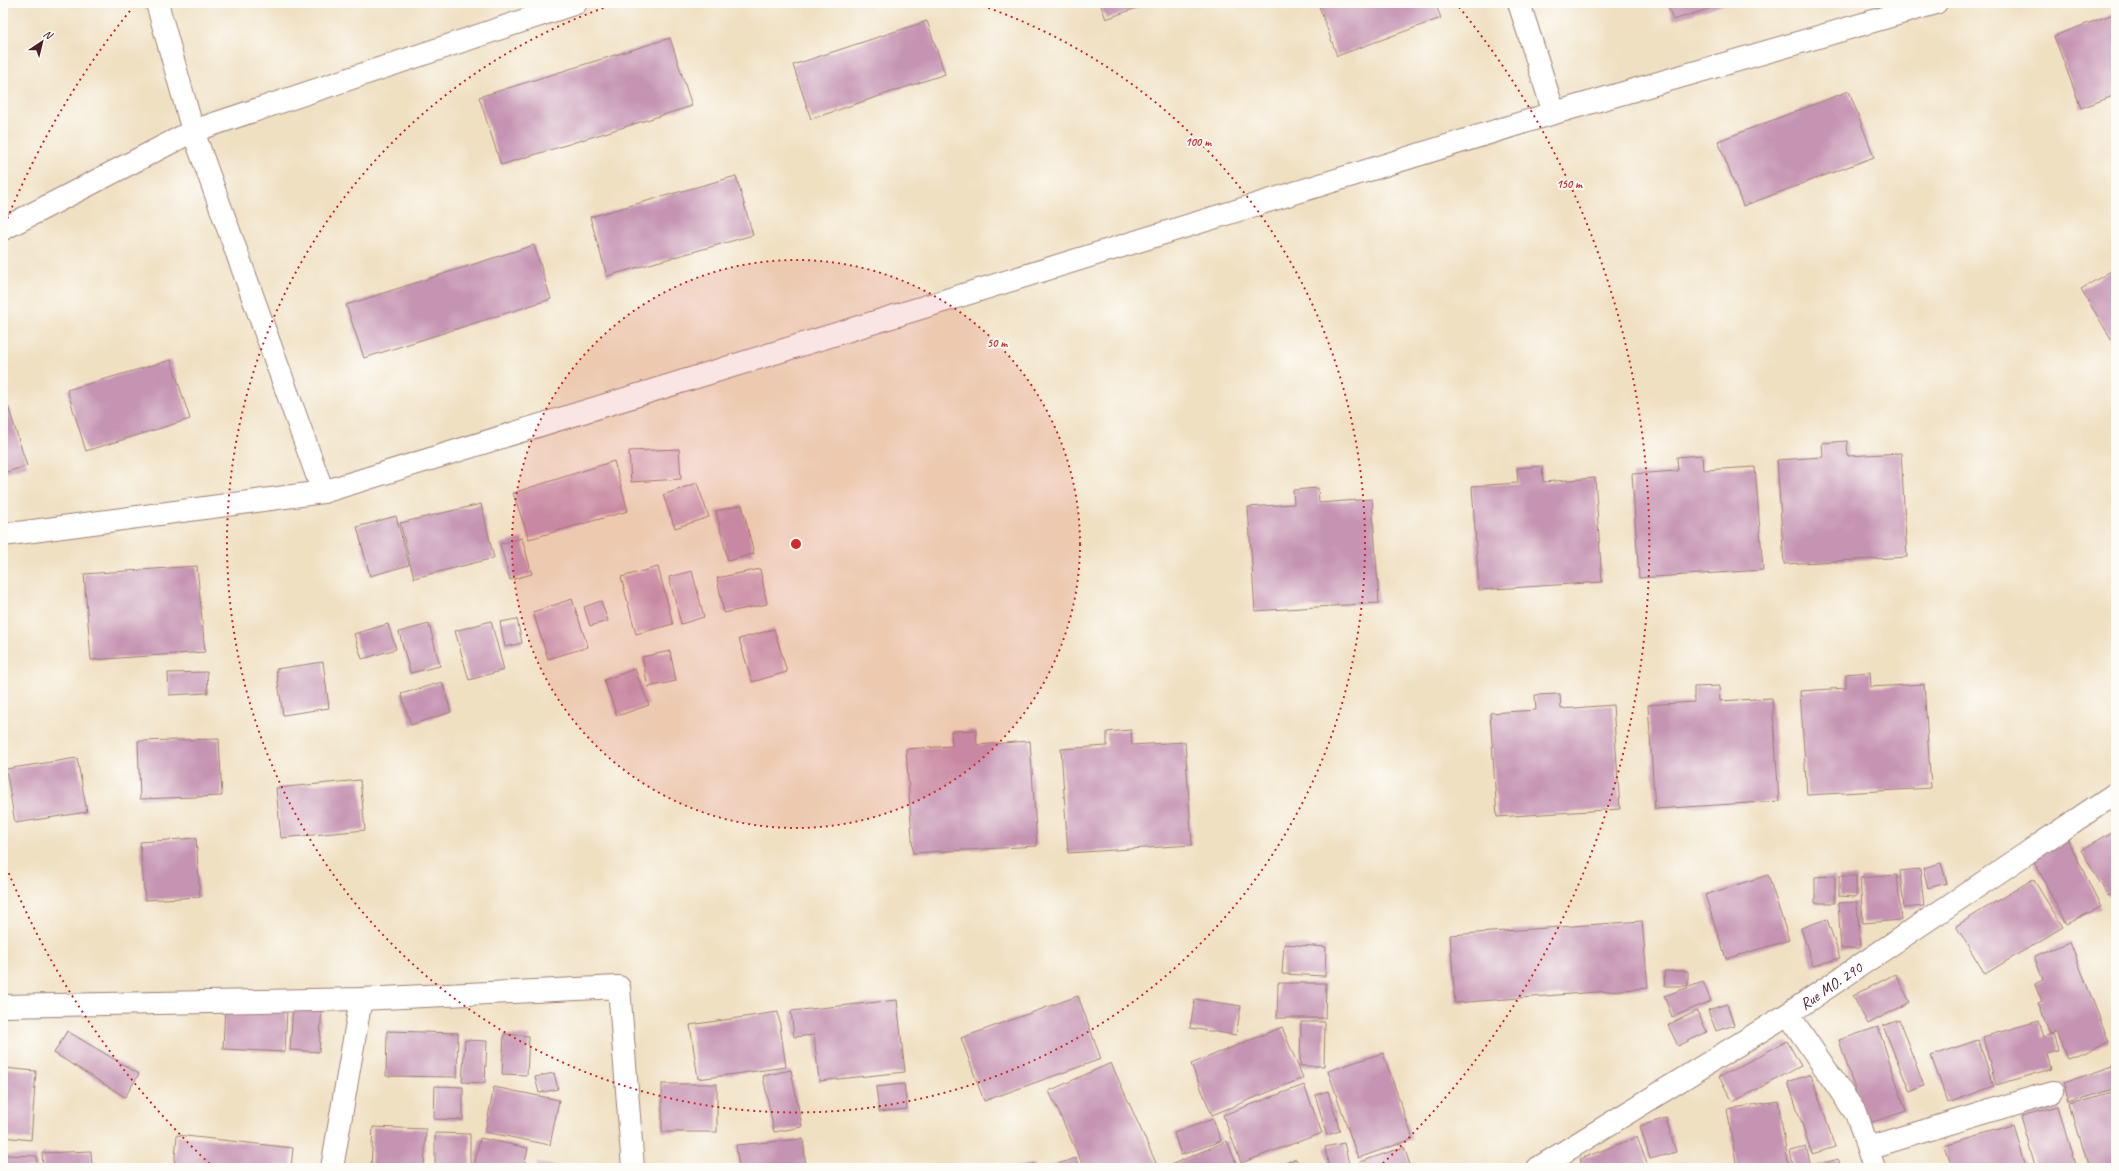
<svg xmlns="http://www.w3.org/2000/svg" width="2119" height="1171" font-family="Caveat,sans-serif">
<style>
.building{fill:#c694b3}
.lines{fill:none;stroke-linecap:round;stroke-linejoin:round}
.minor-casing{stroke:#9d8076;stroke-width:24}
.minor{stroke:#fff;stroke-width:22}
.ring{fill:none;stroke:#d62828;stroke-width:2;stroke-dasharray:2 4}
.labels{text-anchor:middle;stroke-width:4;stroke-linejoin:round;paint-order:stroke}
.street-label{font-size:16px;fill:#4a1f2b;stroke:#fdfcf7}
.centre{fill:#d62828;stroke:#fdfcf7;stroke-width:2}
.ring-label{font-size:12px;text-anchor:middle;font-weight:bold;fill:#d62828;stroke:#fdfcf7;stroke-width:4;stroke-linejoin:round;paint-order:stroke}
</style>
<rect width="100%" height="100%" fill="#fdfcf7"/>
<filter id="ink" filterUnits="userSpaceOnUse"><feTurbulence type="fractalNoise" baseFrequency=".025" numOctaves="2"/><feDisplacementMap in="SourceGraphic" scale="8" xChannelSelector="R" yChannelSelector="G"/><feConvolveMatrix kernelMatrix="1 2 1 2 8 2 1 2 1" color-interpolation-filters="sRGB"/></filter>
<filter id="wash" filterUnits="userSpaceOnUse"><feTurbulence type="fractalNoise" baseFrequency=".012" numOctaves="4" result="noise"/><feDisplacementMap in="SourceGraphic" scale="16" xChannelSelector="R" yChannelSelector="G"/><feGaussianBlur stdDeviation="0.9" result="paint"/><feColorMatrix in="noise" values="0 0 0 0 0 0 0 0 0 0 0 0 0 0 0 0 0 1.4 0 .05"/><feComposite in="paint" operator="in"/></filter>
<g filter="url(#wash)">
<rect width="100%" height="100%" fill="#f0e0c2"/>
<g id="blocks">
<g class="building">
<polygon points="1100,3 1150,3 1106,19"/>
<polygon points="1318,3 1435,3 1441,18 1337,56"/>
<polygon points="1667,3 1728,3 1673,20"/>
<polygon points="2116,13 2116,95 2081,108 2054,36"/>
<polygon points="927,21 945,74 811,119 793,65"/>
<polygon points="670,38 692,106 501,165 479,97"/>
<polygon points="1849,91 1874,157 1743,206 1718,141"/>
<polygon points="736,176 753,235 607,276 590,217"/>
<polygon points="534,245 551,299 364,358 346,305"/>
<polygon points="2116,268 2116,347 2081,289"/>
<polygon points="171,360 190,419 86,451 67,390"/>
<polygon points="8,406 27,466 3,473 3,407"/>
<polygon points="1847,441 1848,456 1901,453 1907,557 1784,564 1777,460 1823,457 1822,443"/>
<polygon points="679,449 681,479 631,482 629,451"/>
<polygon points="1702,455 1703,470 1755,467 1763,570 1639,578 1632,474 1678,471 1677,457"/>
<polygon points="614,461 628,511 529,539 513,493"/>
<polygon points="1542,466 1543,482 1595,478 1602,582 1479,590 1472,486 1518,483 1517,468"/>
<polygon points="697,483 709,517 675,528 663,495"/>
<polygon points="1318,488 1319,503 1372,499 1379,603 1255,611 1248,507 1294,504 1293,490"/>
<polygon points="481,504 494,558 414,578 400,523"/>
<polygon points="742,505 754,554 728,561 716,511"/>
<polygon points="396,516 409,565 370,576 357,527"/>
<polygon points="522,538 532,574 510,580 500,544"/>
<polygon points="197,566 205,652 91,660 84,574"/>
<polygon points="658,567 673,624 636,634 621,577"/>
<polygon points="760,569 767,604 724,613 717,578"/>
<polygon points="692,571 704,617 681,624 669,577"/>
<polygon points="572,599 588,647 548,659 533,612"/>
<polygon points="601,601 608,621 590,626 584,607"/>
<polygon points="517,619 522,643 505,647 500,622"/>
<polygon points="491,621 504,670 469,680 455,631"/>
<polygon points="388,624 396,649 362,659 354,634"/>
<polygon points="429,624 440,666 410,673 399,632"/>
<polygon points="774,629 787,672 752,682 739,639"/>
<polygon points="670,651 676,681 648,687 642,657"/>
<polygon points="323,662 329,708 283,715 276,669"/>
<polygon points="635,669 649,705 617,716 604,680"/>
<polygon points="207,672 208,693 169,695 168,673"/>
<polygon points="1870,672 1871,687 1924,684 1931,788 1807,795 1800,691 1846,688 1846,674"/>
<polygon points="442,682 451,712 411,725 401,694"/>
<polygon points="1719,686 1720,701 1772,698 1779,801 1655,809 1648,705 1694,702 1694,687"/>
<polygon points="1560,694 1561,709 1613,705 1620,809 1497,817 1490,713 1536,710 1535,695"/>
<polygon points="976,730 977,745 1030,741 1037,846 913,853 906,749 952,746 951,731"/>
<polygon points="1131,730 1132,745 1185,742 1192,845 1068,853 1061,749 1107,746 1107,732"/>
<polygon points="219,739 222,796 140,799 138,741"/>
<polygon points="77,758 87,812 15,823 6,769"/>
<polygon points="360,780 365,830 281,838 276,788"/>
<polygon points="2116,830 2116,891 2108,896 2081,850"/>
<polygon points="196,838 200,897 145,900 140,842"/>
<polygon points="2068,840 2101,907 2066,924 2032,857"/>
<polygon points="1941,863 1947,883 1928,888 1923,868"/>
<polygon points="1920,869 1924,906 1904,908 1900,871"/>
<polygon points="1768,875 1789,940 1726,959 1705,895"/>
<polygon points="1897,875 1901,920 1863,923 1860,878"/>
<polygon points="1835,876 1835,903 1815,903 1815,877"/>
<polygon points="1839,876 1856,876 1856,897 1839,896"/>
<polygon points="2033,879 2063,927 1985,974 1956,926"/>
<polygon points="1857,902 1860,948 1841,949 1838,903"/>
<polygon points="1827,919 1840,958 1813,966 1801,928"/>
<polygon points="1642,921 1648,988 1455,1003 1450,935"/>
<polygon points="2070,942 2109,1042 2067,1058 2056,1032 2050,1034 2038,1003 2042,1001 2035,984 2043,980 2034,956"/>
<polygon points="1284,944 1326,947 1325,976 1282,974"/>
<polygon points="1664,971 1688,971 1688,986 1665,986"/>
<polygon points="1895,974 1910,1002 1868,1024 1853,996"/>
<polygon points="1703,982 1711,1001 1672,1017 1664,996"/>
<polygon points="1278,983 1326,983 1325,1018 1277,1018"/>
<polygon points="1078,996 1101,1059 984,1101 961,1038"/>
<polygon points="1195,999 1241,1006 1236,1035 1190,1028"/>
<polygon points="897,1000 905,1072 819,1081 814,1035 794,1037 791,1011"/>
<polygon points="293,1004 322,1006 319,1052 290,1050"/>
<polygon points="1727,1004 1734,1025 1716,1031 1708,1010"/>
<polygon points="225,1005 287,1008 285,1052 223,1049"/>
<polygon points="1697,1011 1707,1032 1678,1046 1668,1025"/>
<polygon points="778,1012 786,1067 698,1079 690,1025"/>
<polygon points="1899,1020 1924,1086 1910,1092 1883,1026"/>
<polygon points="2038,1021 2043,1037 2053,1034 2058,1051 2048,1054 2052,1069 1996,1085 1983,1037"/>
<polygon points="1301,1022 1325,1022 1324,1066 1300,1066"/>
<polygon points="1282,1027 1303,1078 1212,1115 1191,1064"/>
<polygon points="1878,1027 1906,1111 1866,1124 1839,1040"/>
<polygon points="67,1031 139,1074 125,1097 54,1053"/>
<polygon points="387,1031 458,1033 457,1077 386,1076"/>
<polygon points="504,1034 529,1036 527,1075 502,1074"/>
<polygon points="465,1040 487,1041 485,1083 462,1082"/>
<polygon points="1978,1040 1994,1086 1948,1103 1931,1056"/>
<polygon points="1787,1041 1801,1066 1733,1102 1719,1077"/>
<polygon points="1383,1053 1413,1139 1358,1158 1328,1071"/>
<polygon points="1111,1063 1156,1163 1144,1168 1084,1168 1049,1091"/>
<polygon points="2113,1066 2116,1074 2116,1087 2069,1102 2063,1083"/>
<polygon points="3,1068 36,1071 31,1140 3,1137"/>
<polygon points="791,1070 802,1127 774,1132 763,1076"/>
<polygon points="554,1073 558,1089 539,1093 535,1077"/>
<polygon points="1811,1074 1835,1147 1812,1154 1788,1082"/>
<rect x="662" y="1084" width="55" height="48"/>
<polygon points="904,1084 907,1109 879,1112 876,1087"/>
<polygon points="1304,1085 1322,1133 1241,1163 1223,1115"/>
<polygon points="435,1086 463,1087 463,1120 434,1119"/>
<polygon points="494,1087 559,1100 550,1145 485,1132"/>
<polygon points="1328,1091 1340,1131 1327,1135 1315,1095"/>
<polygon points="2116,1091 2116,1168 2089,1168 2070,1104"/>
<polygon points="1778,1101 1789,1168 1737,1168 1727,1109"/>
<polygon points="2059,1106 2077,1168 2036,1168 2021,1116"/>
<polygon points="1666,1118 1676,1152 1650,1159 1640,1126"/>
<polygon points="1213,1119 1221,1141 1181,1155 1174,1133"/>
<polygon points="2013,1125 2026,1168 1951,1168 1944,1145"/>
<polygon points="373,1127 426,1129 424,1168 371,1168"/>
<polygon points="435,1133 470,1134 470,1168 435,1168"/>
<polygon points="177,1135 293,1148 291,1168 174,1168"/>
<polygon points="1637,1137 1649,1168 1583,1168 1580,1159"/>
<polygon points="480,1138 528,1148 524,1168 474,1168"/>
<polygon points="803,1139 806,1168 739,1168 736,1145"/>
<polygon points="1227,1141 1238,1168 1167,1168 1166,1167"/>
<polygon points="1344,1143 1350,1168 1329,1168 1325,1147"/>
<polygon points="1404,1147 1411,1168 1362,1168 1360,1162"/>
<polygon points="1806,1147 1811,1167 1794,1168 1790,1151"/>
<polygon points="91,1151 92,1168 43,1168 42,1153"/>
<polygon points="3,1155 37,1156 37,1168 3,1168"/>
<polygon points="1076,1158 1079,1168 1045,1168"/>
<polygon points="1296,1159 1300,1168 1273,1168"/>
<polygon points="1838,1159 1842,1168 1812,1168"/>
<polygon points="537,1163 559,1166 559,1168 536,1168"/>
<polygon points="1034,1164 1034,1168 1017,1168 1017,1167"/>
</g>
</g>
</g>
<g filter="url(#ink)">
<use href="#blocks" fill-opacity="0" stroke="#9d8076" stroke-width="1"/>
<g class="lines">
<defs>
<g id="minor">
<polyline points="157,3 193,131 323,492"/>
<polyline points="1519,3 1554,113"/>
<polyline points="3,229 193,131 576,3"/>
<polyline points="3,535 323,492 1554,113 1936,3"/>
<polyline points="3,1006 361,999 619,987 633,1168"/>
<polyline points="1788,1014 1857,1115 1874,1168"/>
<polyline points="1868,1148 2052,1092"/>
<polyline points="332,1168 361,999"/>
<path id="s1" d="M1538 1168 1788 1014 2116 793"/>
</g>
</defs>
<use href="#minor" class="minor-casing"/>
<use href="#minor" class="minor"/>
</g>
</g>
<circle cx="796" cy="544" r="284" fill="#d62828" fill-opacity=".12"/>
<g class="ring">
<circle cx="796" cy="544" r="284"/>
<path d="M977 4A569 569 0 1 1 615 4"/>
<path d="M214 1168A853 853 0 0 1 5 864M5 224A853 853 0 0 1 133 7M1459 7A853 853 0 0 1 1378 1168"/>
</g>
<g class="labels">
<g class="street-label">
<text dy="6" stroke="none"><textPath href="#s1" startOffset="345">Rue MO. 290</textPath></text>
</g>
</g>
<circle cx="796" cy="544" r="6" class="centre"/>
<g class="ring-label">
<text x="1198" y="146">100 m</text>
<text x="1569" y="188">150 m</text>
<text x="997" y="347">50 m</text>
</g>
<rect width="2119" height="1171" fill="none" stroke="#fdfcf7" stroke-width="16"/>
<g transform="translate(42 42) rotate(35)" stroke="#fdfcf7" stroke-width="3" paint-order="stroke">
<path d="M0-3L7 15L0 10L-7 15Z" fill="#4a1f2b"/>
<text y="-6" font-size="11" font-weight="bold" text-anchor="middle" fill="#4a1f2b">N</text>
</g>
</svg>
